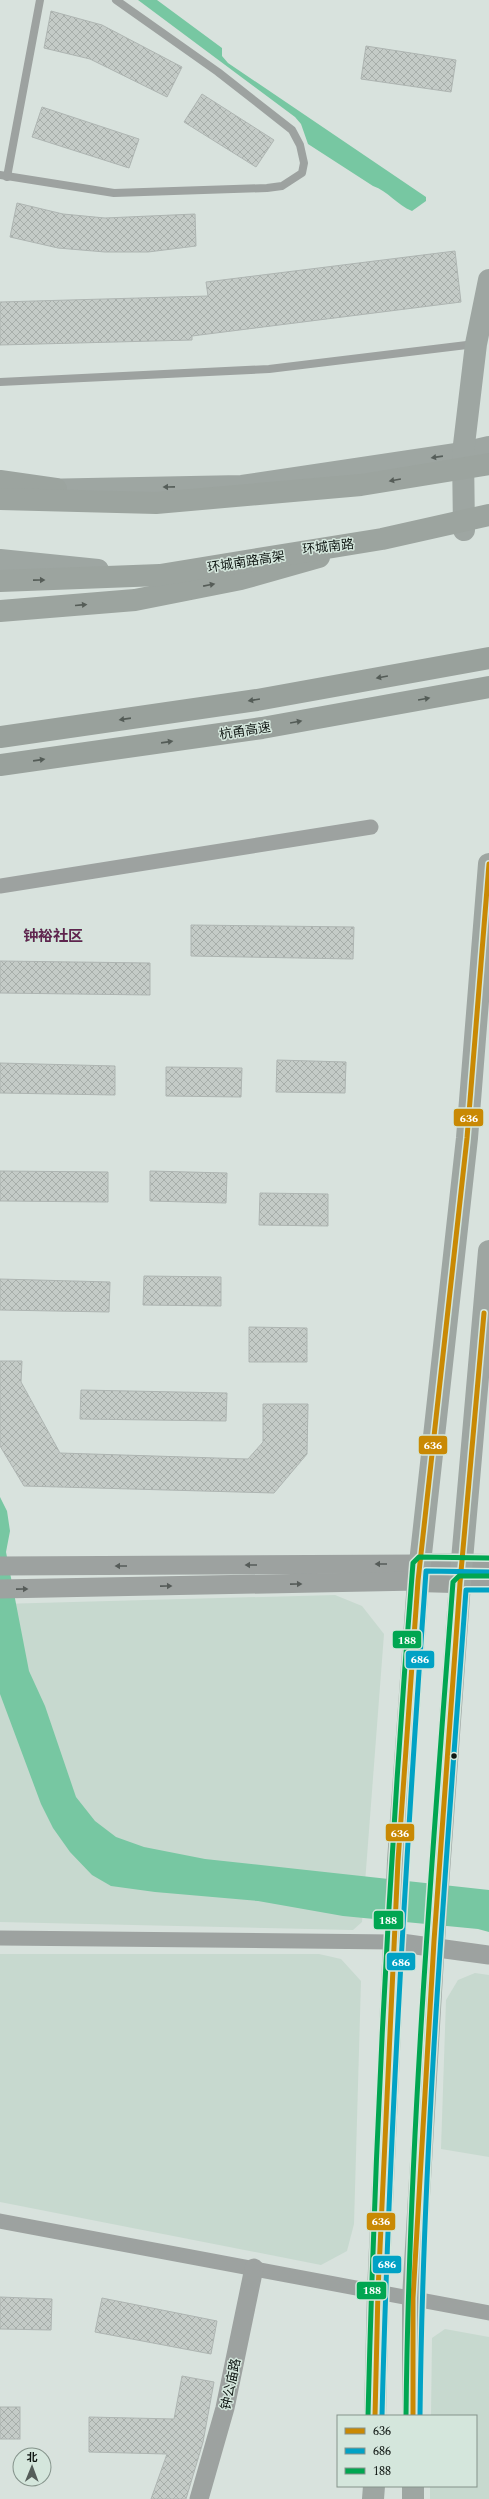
<svg xmlns="http://www.w3.org/2000/svg" width="489" height="2499" font-family="Spectral,'Noto Sans SC',serif">
<style>
.built{fill:#c7d9cf}
.water{fill:#77c7a2}
.building{fill:url(#building-cross-hatch);stroke:#aeb5b2}
.lines{fill:none;stroke-linecap:round;stroke-linejoin:round}
.service{stroke:#9da2a0;stroke-width:8}
.minor{stroke:#9da2a0;stroke-width:15}
.tertiary{stroke:#9da2a0;stroke-width:19}
.secondary{stroke:#9ca19e;stroke-width:22}
.primary{stroke:#9ea6a2;stroke-width:22}
.trunk{stroke:#9ca49f;stroke-width:22}
.motorway{stroke:#99a19c;stroke-width:22}
.trunk-bridge{stroke:#9ca49f;stroke-width:22}
.bus-1-casing{stroke:#d4e6dc;stroke-width:8}
.bus-2-casing{stroke:#d4e6dc;stroke-width:8}
.bus-3-casing{stroke:#d4e6dc;stroke-width:8}
.bus-1{stroke:#c98904;stroke-width:5}
.bus-2{stroke:#01a2c5;stroke-width:5}
.bus-3{stroke:#00a651;stroke-width:5}
.oneway{fill:#565e5a}
.oneway2{fill:#565d58}
.oneway3{fill:#545c57}
.oneway4{fill:#565c59}
.bus-dot{fill:#0f1612;stroke:#d4e6dc;stroke-width:1.5}
.labels{text-anchor:middle;stroke-width:3;stroke-linejoin:round;paint-order:stroke}
.street-label{font-size:13px;fill:#0f1612;stroke:#d4e6dc}
.quarter-label{font-size:15px;font-weight:bold;fill:#5f254e;stroke:#d4e6dc}
.line-badge{stroke:#d4e6dc;stroke-width:1.5}
.badge-label{font-size:11px;text-anchor:middle;font-weight:bold;fill:#fff}
</style>
<defs>
<pattern id="building-cross-hatch" width="8" height="8" patternUnits="userSpaceOnUse"><rect width="8" height="8" fill="#c4cbc7"/><path d="M0 0l8 8M0 8l8-8" fill="none" stroke="#a7aeaa"/></pattern>
</defs>
<rect width="100%" height="100%" fill="#d8e2dd"/>
<g class="built">
<polygon points="335,1595 362,1606 384,1634 362,1922 353,1930 0,1922 0,1604"/>
<polygon points="0,1954 319,1954 341,1959 361,1981 354,2224 347,2251 321,2265 0,2202"/>
<polygon points="475,1973 489,1975 489,2157 441,2149 446,2000 458,1980"/>
<polygon points="445,2329 489,2337 489,2499 430,2499 430,2486 476,2486 476,2416 431,2416 432,2338"/>
</g>
<g class="water">
<path d="M138 0H157L222 48V56L228 63 426 197V201L412 211C397 205 388 191 373 186L308 144 301 124 295 117Z"/>
<polygon points="0,1497 7,1511 10,1531 6,1552 29,1671 45,1706 76,1797 95,1821 116,1837 144,1847 205,1859 489,1890 489,1932 478,1929 343,1916 258,1901 155,1892 111,1886 92,1875 70,1852 53,1828 41,1804 0,1694"/>
</g>
<g class="building">
<polygon points="51,11 102,25 182,67 167,97 90,59 44,48"/>
<polygon points="366,46 456,60 451,92 361,79"/>
<polygon points="202,94 274,140 256,167 184,122"/>
<polygon points="42,107 139,139 129,168 32,137"/>
<polygon points="17,203 63,214 105,218 195,214 196,246 148,252 105,252 58,248 10,237"/>
<polygon points="455,251 461,302 192,336 192,340 0,345 0,302 208,296 206,282"/>
<polygon points="191,925 354,927 353,959 191,956"/>
<polygon points="0,961 150,963 150,995 0,993"/>
<polygon points="277,1060 346,1062 345,1093 276,1092"/>
<polygon points="0,1063 115,1066 115,1095 0,1093"/>
<polygon points="166,1067 242,1068 241,1097 166,1096"/>
<polygon points="0,1171 108,1172 108,1202 0,1201"/>
<polygon points="150,1171 227,1173 226,1203 150,1201"/>
<polygon points="260,1193 328,1194 328,1226 259,1225"/>
<polygon points="144,1276 221,1277 221,1306 143,1305"/>
<polygon points="0,1279 110,1282 109,1312 0,1310"/>
<polygon points="249,1327 307,1328 307,1362 249,1362"/>
<polygon points="0,1361 22,1361 21,1382 60,1453 248,1459 263,1442 263,1404 308,1404 307,1454 274,1493 24,1486 0,1446"/>
<polygon points="81,1390 227,1393 226,1421 80,1419"/>
<polygon points="0,2297 52,2299 51,2330 0,2329"/>
<polygon points="102,2298 217,2321 211,2354 95,2332"/>
<polygon points="182,2376 214,2382 203,2442 186,2499 151,2499 167,2454 89,2452 89,2417 174,2419"/>
<rect x="0" y="2407" width="20" height="32"/>
</g>
<g class="lines">
<g class="service">
<polyline points="0,175 114,193 267,188 282,186 302,173 304,163 300,145 292,130 218,72 116,0"/>
<polyline points="7,177 40,0"/>
<polyline points="0,382 269,369 475,344"/>
</g>
<g class="minor">
<polyline points="0,886 371,827"/>
<polyline points="0,1938 394,1942"/>
<polyline points="0,2221 489,2313"/>
</g>
<g class="tertiary">
<polyline points="0,1566 420,1564"/>
<polyline points="0,1589 418,1581"/>
<polyline points="394,1942 489,1955"/>
<polyline points="199,2499 225,2408 254,2268"/>
</g>
<g class="secondary">
<polyline points="420,1564 489,1565"/>
<polyline points="418,1581 489,1583"/>
</g>
<g class="primary">
<polyline points="37,490 242,486 463,453 489,447"/>
<polyline points="464,530 463,453 476,344 489,280"/>
<polyline points="0,560 98,570"/>
<polyline points="395,1935 398,1861 418,1581 467,1138 489,864"/>
<polyline points="375,2416 378,2291 394,1942"/>
<polyline points="413,2416 413,2298 434,1941 460,1583 489,1251"/>
<polyline points="373,2499 374,2486"/>
<polyline points="413,2499 413,2486"/>
</g>
<polyline class="trunk" points="0,611 135,600 241,579 319,557"/>
<g class="motorway">
<polyline points="0,737 257,700 489,658"/>
<polyline points="0,765 262,728 489,687"/>
</g>
<g class="trunk-bridge">
<polyline points="0,481 56,489"/>
<polyline points="0,499 156,503 361,485 489,464"/>
<polyline points="0,581 160,575 382,539 489,515"/>
</g>
<defs>
<g id="bus-1">
<polyline points="375,2416 378,2291 398,1861 418,1581 467,1138 489,864"/>
<polyline points="413,2416 413,2298 434,1941 460,1583 484,1313"/>
</g>
<g id="bus-2">
<path d="M382 2416C389 2134 406 1852 426 1571L489 1572"/>
<path d="M420 2416C423 2140 446 1865 466 1590H489"/>
</g>
<g id="bus-3">
<path d="M368 2416C375 2131 390 1847 413 1563L419 1557 489 1558"/>
<path d="M406 2416C409 2137 432 1860 453 1582L459 1576H489"/>
</g>
</defs>
<use href="#bus-1" class="bus-1-casing"/>
<use href="#bus-2" class="bus-2-casing"/>
<use href="#bus-3" class="bus-3-casing"/>
<use href="#bus-1" class="bus-1"/>
<use href="#bus-2" class="bus-2"/>
<use href="#bus-3" class="bus-3"/>
</g>
<defs><path id="oneway-solid" d="M-6-.8H1V-3.2L6.5 0L1 3.2V.8H-6Z"/></defs>
<g class="oneway">
<use href="#oneway-solid" transform="translate(437 457) rotate(172)"/>
<use href="#oneway-solid" transform="translate(169 487) rotate(179)"/>
</g>
<g class="oneway2">
<use href="#oneway-solid" transform="translate(395 480) rotate(170)"/>
<use href="#oneway-solid" transform="translate(39 580) rotate(-1)"/>
<use href="#oneway-solid" transform="translate(209 585) rotate(-11)"/>
<use href="#oneway-solid" transform="translate(81 605) rotate(-5)"/>
</g>
<g class="oneway3">
<use href="#oneway-solid" transform="translate(382 677) rotate(170)"/>
<use href="#oneway-solid" transform="translate(424 699) rotate(-10)"/>
<use href="#oneway-solid" transform="translate(254 700) rotate(171)"/>
<use href="#oneway-solid" transform="translate(125 719) rotate(172)"/>
<use href="#oneway-solid" transform="translate(296 722) rotate(-10)"/>
<use href="#oneway-solid" transform="translate(167 742) rotate(-8)"/>
<use href="#oneway-solid" transform="translate(39 760) rotate(-8)"/>
</g>
<g class="oneway4">
<use href="#oneway-solid" transform="translate(381 1564) rotate(180)"/>
<use href="#oneway-solid" transform="translate(251 1565) rotate(180)"/>
<use href="#oneway-solid" transform="translate(121 1566) rotate(180)"/>
<use href="#oneway-solid" transform="translate(296 1584) rotate(-1)"/>
<use href="#oneway-solid" transform="translate(166 1586) rotate(-1)"/>
<use href="#oneway-solid" transform="translate(22 1589) rotate(-1)"/>
</g>
<circle class="bus-dot" cx="454" cy="1756" r="3.5"/>
<g class="labels">
<g class="street-label">
<text transform="translate(328 546) rotate(-6)" y="5">环城南路</text>
<text transform="translate(246 561) rotate(-9)" y="5">环城南路高架</text>
<text transform="translate(245 730) rotate(-9)" y="5">杭甬高速</text>
<text transform="translate(230 2384) rotate(-78)" y="5">钟公庙路</text>
</g>
<g class="quarter-label">
<text x="53" y="941">钟裕社区</text>
</g>
</g>
<g class="line-badge">
<rect x="453" y="1108" width="31" height="19" rx="4" fill="#c98904"/>
<rect x="418" y="1435" width="30" height="20" rx="4" fill="#c98904"/>
<rect x="392" y="1630" width="30" height="19" rx="4" fill="#00a651"/>
<rect x="405" y="1650" width="30" height="19" rx="4" fill="#01a2c5"/>
<rect x="385" y="1823" width="30" height="19" rx="4" fill="#c98904"/>
<rect x="373" y="1910" width="31" height="20" rx="4" fill="#00a651"/>
<rect x="386" y="1952" width="30" height="19" rx="4" fill="#01a2c5"/>
<rect x="366" y="2212" width="30" height="19" rx="4" fill="#c98904"/>
<rect x="372" y="2255" width="30" height="19" rx="4" fill="#01a2c5"/>
<rect x="356" y="2281" width="31" height="19" rx="4" fill="#00a651"/>
</g>
<g class="badge-label">
<text x="469" y="1122">636</text>
<text x="433" y="1449">636</text>
<text x="407" y="1644">188</text>
<text x="420" y="1663">686</text>
<text x="400" y="1837">636</text>
<text x="388" y="1924">188</text>
<text x="401" y="1966">686</text>
<text x="381" y="2225">636</text>
<text x="387" y="2268">686</text>
<text x="372" y="2294">188</text>
</g>
<rect x="337" y="2415" width="140" height="72" fill="#d4e6dc" stroke="#85938b"/>
<rect x="345" y="2428" width="20" height="6" fill="#c98904" stroke="#85938b"/>
<text x="373" y="2435" font-size="12" fill="#0f1612">636</text>
<rect x="345" y="2448" width="20" height="6" fill="#01a2c5" stroke="#85938b"/>
<text x="373" y="2455" font-size="12" fill="#0f1612">686</text>
<rect x="345" y="2468" width="20" height="6" fill="#00a651" stroke="#85938b"/>
<text x="373" y="2475" font-size="12" fill="#0f1612">188</text>
<g transform="translate(32 2467) rotate(1)"><circle r="19" fill="#d4e6dc" stroke="#85938b"/>
<path d="M0-3L7 15L0 10L-7 15Z" fill="#555d59"/>
<text y="-6" font-size="11" font-weight="bold" text-anchor="middle" fill="#0f1612">北</text>
</g>
</svg>
